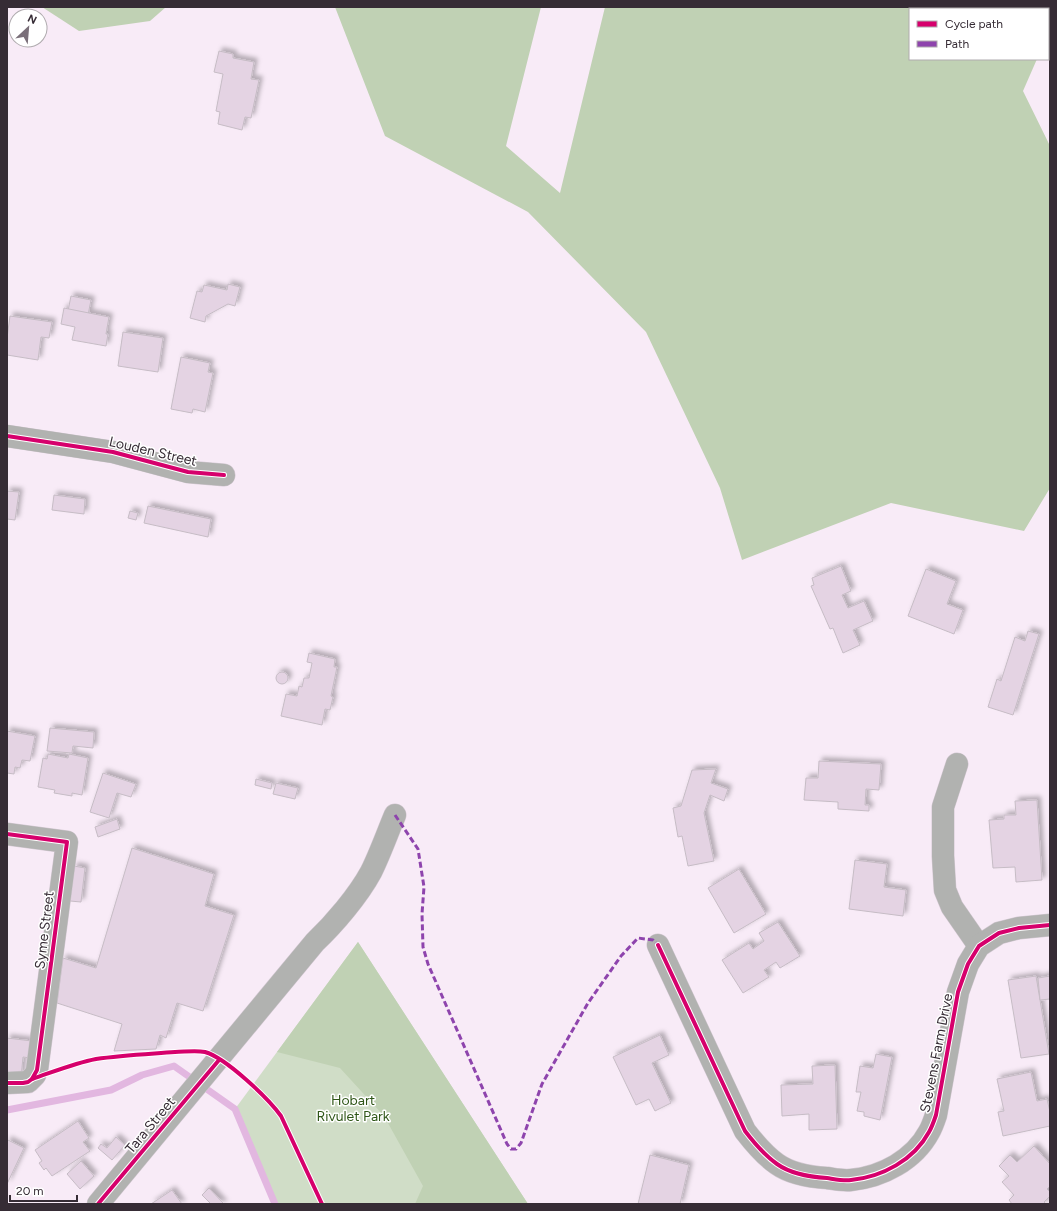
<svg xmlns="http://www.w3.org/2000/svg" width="1057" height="1211" font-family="Figtree,sans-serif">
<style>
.green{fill:#d0ddc7}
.forest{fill:#c0d1b4}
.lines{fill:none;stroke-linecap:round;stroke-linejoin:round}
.stream{stroke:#e2b7e0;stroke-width:7}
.building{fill:#e4d3e3;stroke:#c6bcc5;filter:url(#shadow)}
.minor-casing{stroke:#d4c9d3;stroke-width:23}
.minor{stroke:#b1b2b0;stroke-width:22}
.quiet{stroke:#8e44ad;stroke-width:3;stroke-dasharray:6 3;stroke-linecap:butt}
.cycleway-casing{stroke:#fff;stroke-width:6}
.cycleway{stroke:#d6006c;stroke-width:4}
.labels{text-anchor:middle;stroke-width:3;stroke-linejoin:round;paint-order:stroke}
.street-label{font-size:14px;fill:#362c35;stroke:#fff}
.park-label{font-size:14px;fill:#2f5618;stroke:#fff}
</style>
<defs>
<filter id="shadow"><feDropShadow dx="3.5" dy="-3.5" stdDeviation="2" flood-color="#0004"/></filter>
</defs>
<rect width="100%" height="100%" fill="#f8ebf7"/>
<polygon class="green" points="358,942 528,1204 275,1204 235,1109"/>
<g class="forest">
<polygon points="42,7 166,7 150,21 79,31"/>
<polygon points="335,7 541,7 506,146 560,193 605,7 1050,7 1050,31 1048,35 1048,9 910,9 910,59 1037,59 1023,91 1050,146 1050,488 1024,531 891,503 742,560 720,488 646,332 528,212 385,136"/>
<polygon points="358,942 528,1204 415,1204 423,1186 384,1116 340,1068 277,1052"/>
</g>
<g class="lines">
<polyline class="stream" points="7,1110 111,1090 142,1075 174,1066 235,1109 275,1204"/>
</g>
<g class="building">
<polygon points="219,51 233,54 233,58 254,62 251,79 259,80 251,118 245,117 242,130 218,124 220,112 216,111 223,74 214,72"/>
<polygon points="228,284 240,287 235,306 228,304 206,316 205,322 190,318 197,291 202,292 204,285 227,290"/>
<polygon points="71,296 91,300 88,315 68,311"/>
<polygon points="64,308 109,317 106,334 108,334 106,346 72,340 75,327 61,324"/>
<polygon points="10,316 52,322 49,338 41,337 38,360 7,355 7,338"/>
<polygon points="123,332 163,338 158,372 118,366"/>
<polygon points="181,357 210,363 208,372 213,373 205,412 193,409 192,413 171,409"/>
<polygon points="7,491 19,492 15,520 7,519"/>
<polygon points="54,495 85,499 84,514 52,510"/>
<polygon points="148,506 211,519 208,537 144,523"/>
<polygon points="130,511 138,513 136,520 128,518"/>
<polygon points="841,566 851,591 842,595 848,608 864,601 873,621 853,630 860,645 843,653 833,628 830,629 811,586 814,585 812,578"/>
<polygon points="926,569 956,581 947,604 963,610 954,634 908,616"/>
<polygon points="1028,631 1039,634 1013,715 988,707 997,679 1001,681 1015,637 1025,641"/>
<polygon points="309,653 335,659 334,667 337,667 331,696 333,697 330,710 325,709 322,725 281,716 286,694 297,696 299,686 302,687 304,678 309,678 312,663 307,662"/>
<circle cx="282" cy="678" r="6"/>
<polygon points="50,728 94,732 93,748 73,746 72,753 47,751"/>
<polygon points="7,731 35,736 30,761 22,760 20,768 15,767 14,774 7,773"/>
<polygon points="48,754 68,758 69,754 88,758 82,795 72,793 72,796 54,793 55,790 38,787 43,758 47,759"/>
<polygon points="819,761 881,764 879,790 866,789 865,805 869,805 869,811 838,809 838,802 804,800 806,778 818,778"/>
<polygon points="716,769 711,783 728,789 724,801 710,795 704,813 714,861 688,866 682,836 678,837 673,808 681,806 692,770"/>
<polygon points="103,773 136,784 131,797 117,793 109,818 90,812"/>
<polygon points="256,779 272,783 271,789 255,785"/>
<polygon points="276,783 298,788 295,799 273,794"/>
<polygon points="1037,800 1042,880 1016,882 1015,867 993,868 989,820 1004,819 1004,815 1016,815 1015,801"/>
<polygon points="117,819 120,829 98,837 95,827"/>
<polygon points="132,848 214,874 205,906 234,915 203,1011 177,1003 166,1038 160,1035 156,1049 114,1051 122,1024 57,1003 63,958 96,968"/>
<polygon points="855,860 887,864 884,887 906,890 903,916 849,909"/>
<polygon points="74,866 85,868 81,902 70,901"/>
<polygon points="739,869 766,914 734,933 708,888"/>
<polygon points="778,922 800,956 780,968 776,962 764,970 769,977 743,993 722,960 749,943 753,949 764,941 759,933"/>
<polygon points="1036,976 1049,1054 1021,1058 1008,980"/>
<polygon points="1050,976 1050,999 1040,1000 1038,978"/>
<polygon points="660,1035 669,1055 652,1063 671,1103 655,1111 649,1099 636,1105 613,1057"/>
<polygon points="7,1038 32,1041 30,1058 23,1057 21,1078 7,1076"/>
<polygon points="876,1054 892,1057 880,1120 864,1116 864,1112 857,1111 861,1092 856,1092 860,1066 873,1068"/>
<polygon points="835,1065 837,1129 809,1130 809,1114 782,1116 781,1085 813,1084 812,1066"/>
<polygon points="1031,1072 1037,1101 1047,1099 1050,1112 1050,1126 1003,1136 998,1112 1004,1111 997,1079"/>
<polygon points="78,1121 89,1138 83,1142 90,1151 52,1176 46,1168 44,1170 39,1163 42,1161 35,1150"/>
<polygon points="116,1137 125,1145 112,1160 98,1148 101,1144 107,1148"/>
<polygon points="8,1140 24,1148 7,1184 7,1142"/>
<polygon points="1034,1146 1050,1164 1050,1186 1047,1189 1050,1192 1050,1196 1044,1202 1046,1204 1012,1204 1009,1200 1014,1195 1002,1182 1009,1176 999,1166 1010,1155 1017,1162"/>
<polygon points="650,1155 689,1165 680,1204 638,1204"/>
<polygon points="81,1161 94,1176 80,1189 67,1174"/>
<polygon points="209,1188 224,1204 211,1204 202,1195"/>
<polygon points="172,1190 182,1204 151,1204"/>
</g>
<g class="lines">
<defs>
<g id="minor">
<polyline points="7,436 113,452 188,472 224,475"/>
<polyline points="957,764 943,807 943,856 945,890 952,907 979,946"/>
<polyline points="7,834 67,842 37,1070 35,1075 28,1082 7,1083"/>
<path d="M658 945 745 1131C755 1144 764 1155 777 1164 791 1174 810 1177 827 1178 834 1179 843 1181 851 1180 882 1177 914 1160 929 1132 932 1127 934 1121 936 1115L958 992 968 964 979 946 999 933 1019 928 1050 925"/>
<path d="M98 1204 315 942C334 924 358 896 371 872 380 854 387 834 395 815"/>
</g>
</defs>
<use href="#minor" class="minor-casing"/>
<use href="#minor" class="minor"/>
<polyline class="quiet" points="395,815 418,849 424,887 422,914 423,947 428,964 507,1144 511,1149 516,1149 521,1143 542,1084 588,1003 621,956 638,938 653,940 658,945"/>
<defs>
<g id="cycleway">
<polyline points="7,436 113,452 188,472 224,475"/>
<polyline points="7,834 67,842 37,1070 32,1079"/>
<path d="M658 945 745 1131C755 1144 764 1155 777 1164 791 1174 810 1177 827 1178 834 1179 843 1181 851 1180 882 1177 914 1160 929 1132 932 1127 934 1121 936 1115L958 992 968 964 979 946 999 933 1019 928 1050 925"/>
<path d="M7 1083H23L28 1082 32 1079C53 1072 75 1063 96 1059 122 1055 149 1054 175 1052 184 1052 195 1050 205 1052 226 1058 268 1098 281 1116L322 1204"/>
<polyline points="98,1204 219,1060"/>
</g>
</defs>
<use href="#cycleway" class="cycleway-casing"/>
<use href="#cycleway" class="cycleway"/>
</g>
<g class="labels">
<g class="street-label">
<text transform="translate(153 451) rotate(13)" y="5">Louden Street</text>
<text transform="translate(44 930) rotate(-83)" y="5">Syme Street</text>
<text transform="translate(936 1053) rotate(-79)" y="5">Stevens Farm Drive</text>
<text transform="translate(150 1125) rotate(-50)" y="5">Tara Street</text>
</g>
<g class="park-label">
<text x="353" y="1105">Hobart<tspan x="353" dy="16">Rivulet Park</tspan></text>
</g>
</g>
<rect width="1057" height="1211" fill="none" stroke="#362c35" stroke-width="16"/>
<rect x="909" y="8" width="140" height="52" fill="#ffffff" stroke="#afabae"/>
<rect x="917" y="21" width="20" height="6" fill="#d6006c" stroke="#afabae"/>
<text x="945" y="28" font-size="12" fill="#362c35">Cycle path</text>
<rect x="917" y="41" width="20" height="6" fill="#8e44ad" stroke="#afabae"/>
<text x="945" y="48" font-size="12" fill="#362c35">Path</text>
<g transform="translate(28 28) rotate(26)"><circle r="19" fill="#ffffff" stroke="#afabae"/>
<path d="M0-3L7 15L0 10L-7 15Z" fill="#7a6f79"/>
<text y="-6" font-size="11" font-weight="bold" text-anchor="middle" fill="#362c35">N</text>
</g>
<path d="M10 1195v6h67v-6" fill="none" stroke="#362c35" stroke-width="2"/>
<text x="16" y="1195" font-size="12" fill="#362c35" stroke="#ffffff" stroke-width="3" paint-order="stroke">20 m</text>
</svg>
